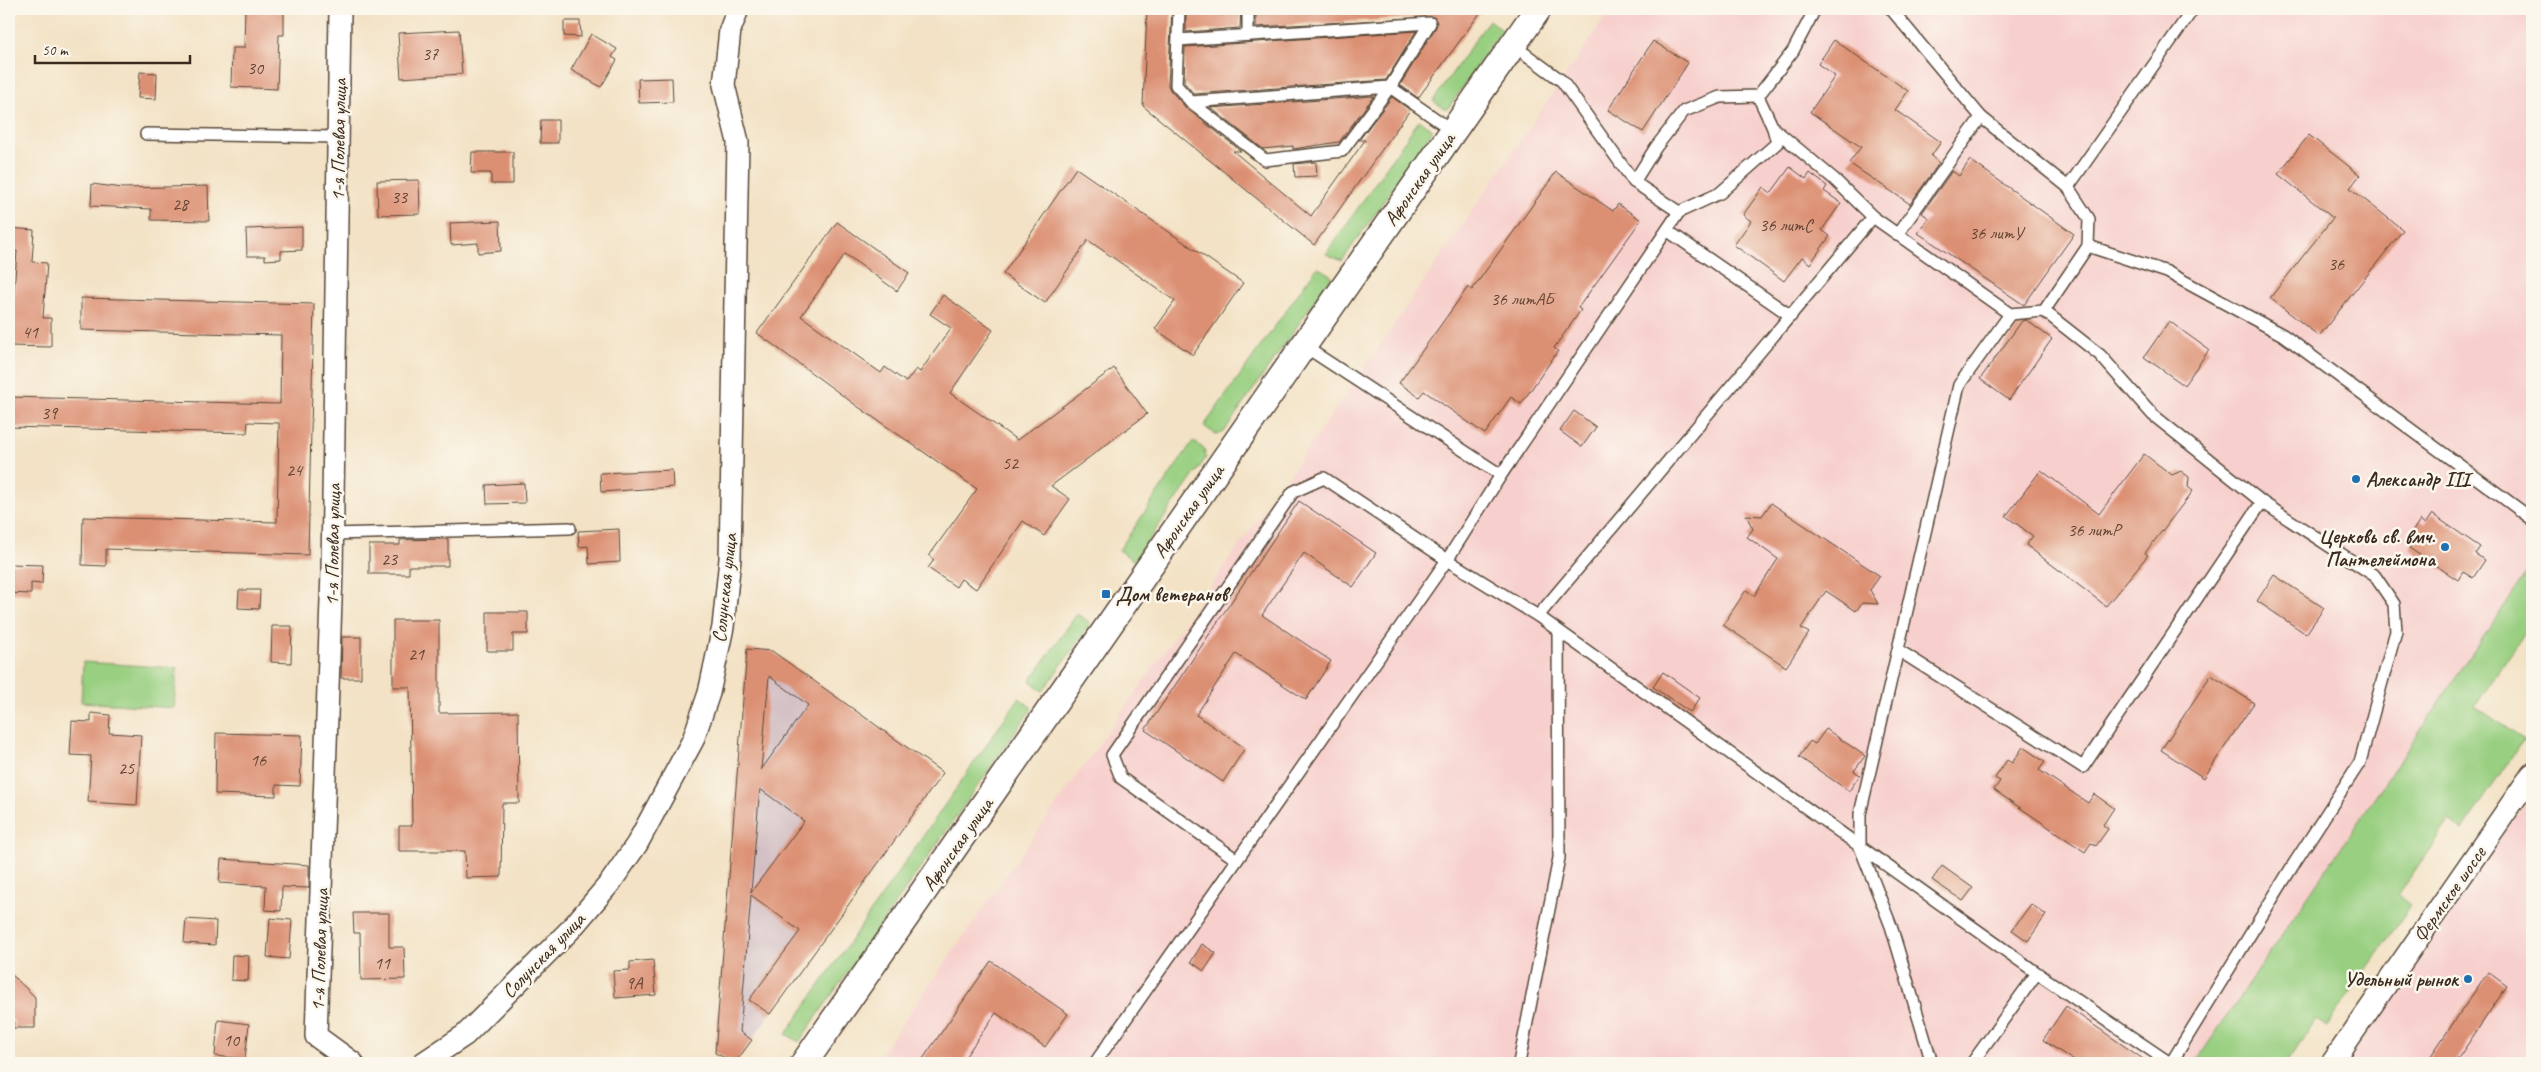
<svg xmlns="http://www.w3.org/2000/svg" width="2541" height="1072" font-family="Caveat,sans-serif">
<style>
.built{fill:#f7d0cd}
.industrial{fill:#d2bec3}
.green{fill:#98cf80;stroke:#6a7c4f}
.building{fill:#dc9073;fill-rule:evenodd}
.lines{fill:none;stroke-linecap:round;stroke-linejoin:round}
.service-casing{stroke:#574637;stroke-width:14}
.minor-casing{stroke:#574637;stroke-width:24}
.tertiary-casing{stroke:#574637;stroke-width:29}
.service{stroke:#fff;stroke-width:11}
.minor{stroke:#fff;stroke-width:21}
.tertiary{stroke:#fff;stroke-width:26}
.rail{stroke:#3b2a1e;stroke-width:4;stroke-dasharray:8 4;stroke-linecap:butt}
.poi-dot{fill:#1f6fb2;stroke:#fbf7ec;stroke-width:2}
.labels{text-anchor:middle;stroke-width:5;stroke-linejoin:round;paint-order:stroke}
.number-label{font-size:18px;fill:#634433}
.street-label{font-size:20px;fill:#3b2a1e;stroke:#fbf7ec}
.poi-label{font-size:20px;font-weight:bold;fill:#3b2a1e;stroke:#fbf7ec;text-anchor:start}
</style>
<rect width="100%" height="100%" fill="#fbf7ec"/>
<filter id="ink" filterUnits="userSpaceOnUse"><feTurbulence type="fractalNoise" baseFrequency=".02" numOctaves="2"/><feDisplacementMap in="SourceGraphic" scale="10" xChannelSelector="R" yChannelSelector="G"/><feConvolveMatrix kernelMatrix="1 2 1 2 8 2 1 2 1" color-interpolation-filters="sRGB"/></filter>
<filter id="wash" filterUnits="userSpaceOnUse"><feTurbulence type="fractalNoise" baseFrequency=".0096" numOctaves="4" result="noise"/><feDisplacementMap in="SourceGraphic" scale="20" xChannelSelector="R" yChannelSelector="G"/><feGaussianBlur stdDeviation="1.12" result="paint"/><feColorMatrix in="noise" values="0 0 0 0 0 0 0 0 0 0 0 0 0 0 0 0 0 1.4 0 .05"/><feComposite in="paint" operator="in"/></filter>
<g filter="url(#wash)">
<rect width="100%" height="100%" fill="#f3e2c5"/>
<g class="built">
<polygon points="1611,9 2532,9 2532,565 2195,1063 874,1063 1356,380"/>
<polygon points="2532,791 2532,1042 2519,1063 2347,1063"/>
</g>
<polygon class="industrial" points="747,649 772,651 943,773 735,1063 715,1053"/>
<g class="green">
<polygon points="1489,20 1502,30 1447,110 1433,101"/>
<polygon points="1419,120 1433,130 1342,261 1326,254"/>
<polygon points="1317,267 1332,276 1223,433 1215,434 1204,426"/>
<polygon points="1193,441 1204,449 1206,458 1134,561 1119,550"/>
<polygon points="2532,565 2532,623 2475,706 2524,740 2462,830 2449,821 2398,895 2411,905 2327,1027 2316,1020 2286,1063 2195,1063"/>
<polygon points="1077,614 1091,623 1043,691 1030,681"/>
<polygon points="83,662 177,668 174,708 81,702"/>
<polygon points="1019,698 1032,708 799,1042 786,1034"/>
</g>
<g id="blocks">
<g class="building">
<polygon points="245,9 284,11 284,35 279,35 277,89 231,87 232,48 244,48"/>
<polygon points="1147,9 1172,9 1168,85 1170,90 1186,108 1241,151 1233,151 1311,216 1365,140 1359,140 1392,97 1410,110 1314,245 1143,106"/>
<polygon points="1186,9 1241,9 1240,28 1186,32"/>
<polygon points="1256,9 1255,9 1483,9 1418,98 1400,85 1436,27 1437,23 1434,17 1256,27"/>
<polygon points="564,21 580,21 581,37 564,36"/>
<polygon points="459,30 462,74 401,78 398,33"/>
<polygon points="1416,31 1386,80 1194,94 1184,82 1185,47"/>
<polygon points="591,34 617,49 612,57 617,60 601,87 571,70"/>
<polygon points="1834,40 1908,91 1895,110 1941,142 1931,156 1939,163 1910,204 1849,163 1861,147 1810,112 1835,76 1818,64"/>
<polygon points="1653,41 1688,63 1643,132 1608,110"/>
<polygon points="140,72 157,73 156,99 138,98"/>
<polygon points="672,78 673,102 639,103 638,79"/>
<polygon points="1374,96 1339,142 1293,149 1293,146 1263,149 1211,108"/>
<polygon points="541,120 558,120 558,143 540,143"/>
<polygon points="2309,135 2360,175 2350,188 2403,230 2319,336 2270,298 2333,218 2278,174"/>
<polygon points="472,152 513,152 513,184 491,184 491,173 471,173"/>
<polygon points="1970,160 2074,234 2024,305 1918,233 1929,218 1922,213 1952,171 1959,176"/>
<polygon points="1316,162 1317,176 1295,177 1294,164"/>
<polygon points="1790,167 1806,179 1810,173 1827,186 1824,191 1841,203 1822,230 1830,236 1810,264 1802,257 1784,281 1734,245 1751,221 1743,215 1763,187 1771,193"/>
<polygon points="1076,168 1243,283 1193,355 1155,329 1175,301 1088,240 1045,303 1003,274"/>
<polygon points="1556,172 1613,211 1618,204 1641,220 1578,308 1581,310 1554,348 1558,351 1521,404 1511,397 1485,434 1424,391 1419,397 1399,383 1468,287 1472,290"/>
<polygon points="419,180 420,214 378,215 377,181"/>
<polygon points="92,184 123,188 208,186 209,221 151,220 151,209 91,206"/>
<polygon points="500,221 501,251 478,253 478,243 451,245 450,223"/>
<polygon points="837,222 909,273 897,291 845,254 801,316 881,373 885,367 906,382 916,369 920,372 951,328 930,314 943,295 993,330 950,393 1017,440 1114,368 1147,414 1051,486 1070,499 1044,536 1023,521 976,589 961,579 956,587 928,568 934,560 929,556 977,489 857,406 757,333"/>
<polygon points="302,227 302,250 281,251 281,259 265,260 265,256 247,256 246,229"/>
<polygon points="9,228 34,230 32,262 47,263 43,318 51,318 51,347 9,346 9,317 12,317 17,251 9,250"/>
<polygon points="81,298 314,304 308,555 106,549 106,566 82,565 83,517 277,522 279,423 248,422 247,433 9,427 9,397 280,404 281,335 81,330"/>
<polygon points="2026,320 2052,339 2009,400 1980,379 2022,321"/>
<polygon points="2169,321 2209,350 2184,385 2144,357"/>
<polygon points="1574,411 1596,427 1582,447 1560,431"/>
<polygon points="2144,454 2172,475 2181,471 2189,477 2188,487 2193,491 2145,553 2148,555 2106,606 2026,545 2033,536 2006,516 2041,470 2099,514"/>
<polygon points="672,470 673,487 601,492 600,473"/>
<polygon points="524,483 525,503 487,504 486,485"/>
<polygon points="1299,501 1376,553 1353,587 1304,553 1262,615 1331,661 1306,700 1236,654 1196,715 1245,748 1223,782 1145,730"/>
<polygon points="1771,503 1880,576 1870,590 1878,604 1862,603 1856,611 1826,591 1801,628 1809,633 1786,667 1723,625 1746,590 1754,596 1778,559 1747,537 1753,529 1746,515 1762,516"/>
<polygon points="2432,514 2480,547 2475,554 2485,560 2473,578 2463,572 2458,580 2409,548 2415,538 2410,535 2420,520 2425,524"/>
<polygon points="619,529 620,562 589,564 588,546 579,547 578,531"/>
<polygon points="448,539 448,566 409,566 409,574 369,574 369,545 400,545 400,540"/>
<polygon points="9,564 43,565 42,584 31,583 31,594 9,593"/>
<polygon points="2274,575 2324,608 2306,634 2257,601"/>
<polygon points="239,590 260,590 259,609 238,608"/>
<polygon points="487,612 528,612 528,634 513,634 513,651 487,651"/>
<polygon points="393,620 439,620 439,713 518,712 519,803 502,803 501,877 466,878 465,851 399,851 399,826 412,826 410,687 393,687"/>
<polygon points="272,626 292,626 291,663 271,662"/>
<polygon points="342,637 361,637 361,678 341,678"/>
<path d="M747 649 772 651 943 773 770 1014 749 1000 800 931 751 895 740 1032 752 1040 735 1063 715 1053ZM769 676 808 705 761 770ZM760 789 804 821 751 892 759 798Z"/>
<polygon points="1663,672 1700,698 1690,712 1653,687"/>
<polygon points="2211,675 2254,703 2204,778 2161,750"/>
<polygon points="91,713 110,715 109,733 141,735 137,805 88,802 91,756 70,755 72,721 91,722"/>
<polygon points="1826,729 1865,756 1854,771 1860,775 1849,791 1799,757 1810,741 1815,744"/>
<polygon points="216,733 302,735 300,786 276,785 276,796 215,794"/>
<polygon points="2023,747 2045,762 2039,770 2088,803 2094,794 2114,808 2103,825 2108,829 2096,846 2091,843 2085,852 1994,790 2000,781 1995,778 2007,760 2012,763"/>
<polygon points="221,859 309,865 309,888 282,887 281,911 265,910 266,886 219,883"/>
<polygon points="1942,866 1973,888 1963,901 1932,880"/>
<polygon points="2031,904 2046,915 2028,941 2012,930"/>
<polygon points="353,913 389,913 389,947 404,947 405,979 361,980 360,933 354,933"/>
<polygon points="270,918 292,920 289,959 267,957"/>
<polygon points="186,919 216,921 215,945 184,943"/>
<polygon points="1202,944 1216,953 1204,971 1191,962"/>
<polygon points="232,955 249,956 248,981 231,980"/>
<polygon points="653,960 656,995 615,998 613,971 630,970 630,962"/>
<polygon points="991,961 1068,1014 1045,1047 996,1013 961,1063 920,1063"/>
<polygon points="9,972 35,997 35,1028 13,1028 14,1021 9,1020"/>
<polygon points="2488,972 2507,986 2455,1063 2426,1063"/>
<polygon points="2066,1006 2149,1063 2077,1063 2043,1040"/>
<polygon points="218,1020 249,1024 245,1059 215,1056"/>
</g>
</g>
</g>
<g filter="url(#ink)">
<use href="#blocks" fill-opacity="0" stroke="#574637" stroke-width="1"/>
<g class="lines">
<defs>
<g id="service">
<polyline points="1248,9 1248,35"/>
<polyline points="1891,9 1981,117"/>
<polyline points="1178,40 1430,23 1390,87 1342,151 1265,160 1191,102 1176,85 1179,9"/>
<polyline points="1191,102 1390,87 1453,131"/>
<polyline points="1773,128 1834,179 1873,217 2010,314 1959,385 1860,814 1860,847 1891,926 1932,1063"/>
<polyline points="146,134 338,137"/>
<polyline points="1634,182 1656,147 1684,111 1720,97 1758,96"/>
<polyline points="2068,187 2193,9"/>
<polyline points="1679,212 1720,193 1777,143 1773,128 1758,96 1793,51 1815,9"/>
<polyline points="1668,231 1791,316"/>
<polyline points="1897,235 1981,117 2068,187 2089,219 2088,246 2044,311 2010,314"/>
<polyline points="2088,246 2167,272 2283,335 2532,519"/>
<polyline points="1304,346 1501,475"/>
<polyline points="332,534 570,528"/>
<polyline points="1538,616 1873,217"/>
<polyline points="1898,650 2083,767 2262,502 2153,415 2100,355 2044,311"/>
<polyline points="1237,860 1121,778 1112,755 1293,492 1324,478 1447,560 1538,616 2037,973 1972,1063"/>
<polyline points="2037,973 2170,1063"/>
<polyline points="1095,1063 1447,560 1501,475 1679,212 1634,182 1562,81 1513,45"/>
<polyline points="1519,1063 1559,858 1558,631"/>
<polyline points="2171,1063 2295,862 2360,762 2396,631 2394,604 2375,576 2262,502"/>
</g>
<g id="minor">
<polyline points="340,9 332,571 316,1036 353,1063"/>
<polyline points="423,1063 465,1035 570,930 610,883 637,844 693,740 709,693 723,627 730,559 738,142 724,85 730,30 738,9"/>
<polyline points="2332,1063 2532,774"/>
</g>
<polyline id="tertiary" points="804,1063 1538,9"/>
</defs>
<use href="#service" class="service-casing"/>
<use href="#minor" class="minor-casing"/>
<use href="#tertiary" class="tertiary-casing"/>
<use href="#service" class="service"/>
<use href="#minor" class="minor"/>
<use href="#tertiary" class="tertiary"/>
<polyline class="rail" points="2531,1063 2532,1061"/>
</g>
</g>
<g class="poi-dot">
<circle cx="2356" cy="479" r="5"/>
<circle cx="2445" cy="547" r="5"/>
<rect x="1101" y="589" width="10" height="10" rx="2.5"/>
<circle cx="2468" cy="979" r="5"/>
</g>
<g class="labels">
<g class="number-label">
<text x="430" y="60">37</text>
<text x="255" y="74">30</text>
<text x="399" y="203">33</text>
<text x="180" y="210">28</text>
<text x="1786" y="231">36 литС</text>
<text x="1996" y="239">36 литУ</text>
<text x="2336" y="270">36</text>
<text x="1522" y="305">36 литАБ</text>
<text x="30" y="338">41</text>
<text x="49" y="419">39</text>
<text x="1010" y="469">52</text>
<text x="294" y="476">24</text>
<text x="2094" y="536">36 литР</text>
<text x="389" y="565">23</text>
<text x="416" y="660">21</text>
<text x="258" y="766">16</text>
<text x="126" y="774">25</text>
<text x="382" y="969">11</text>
<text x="634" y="989">9А</text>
<text x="231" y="1046">10</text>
</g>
<g class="street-label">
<text transform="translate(338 140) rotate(-89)" y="7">1-я Полевая улица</text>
<text transform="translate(1419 179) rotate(-55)" y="7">Афонская улица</text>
<text transform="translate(1188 511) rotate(-55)" y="7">Афонская улица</text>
<text transform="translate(332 545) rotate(-89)" y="7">1-я Полевая улица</text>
<text transform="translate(724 588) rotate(-84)" y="7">Солунская улица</text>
<text transform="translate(957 844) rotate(-55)" y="7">Афонская улица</text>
<text transform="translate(2449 894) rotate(-55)" y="7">Фермское шоссе</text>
<text transform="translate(319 950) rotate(-88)" y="7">1-я Полевая улица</text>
<text transform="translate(543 955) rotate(-46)" y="7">Солунская улица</text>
</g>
<g class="poi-label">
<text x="2366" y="486">Александр III</text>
<text x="2435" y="543" text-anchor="end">Церковь св. вмч.<tspan x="2435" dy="23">Пантелеймона</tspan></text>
<text x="1116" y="601">Дом ветеранов</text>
<text x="2458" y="986" text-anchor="end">Удельный рынок</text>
</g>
</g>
<rect width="2541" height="1072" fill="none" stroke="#fbf7ec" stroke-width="30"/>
<path d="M35 55v8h155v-8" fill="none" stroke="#3b2a1e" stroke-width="2.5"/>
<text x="42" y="55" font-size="15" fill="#3b2a1e" stroke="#fbf7ec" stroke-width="4" paint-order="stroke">50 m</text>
</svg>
